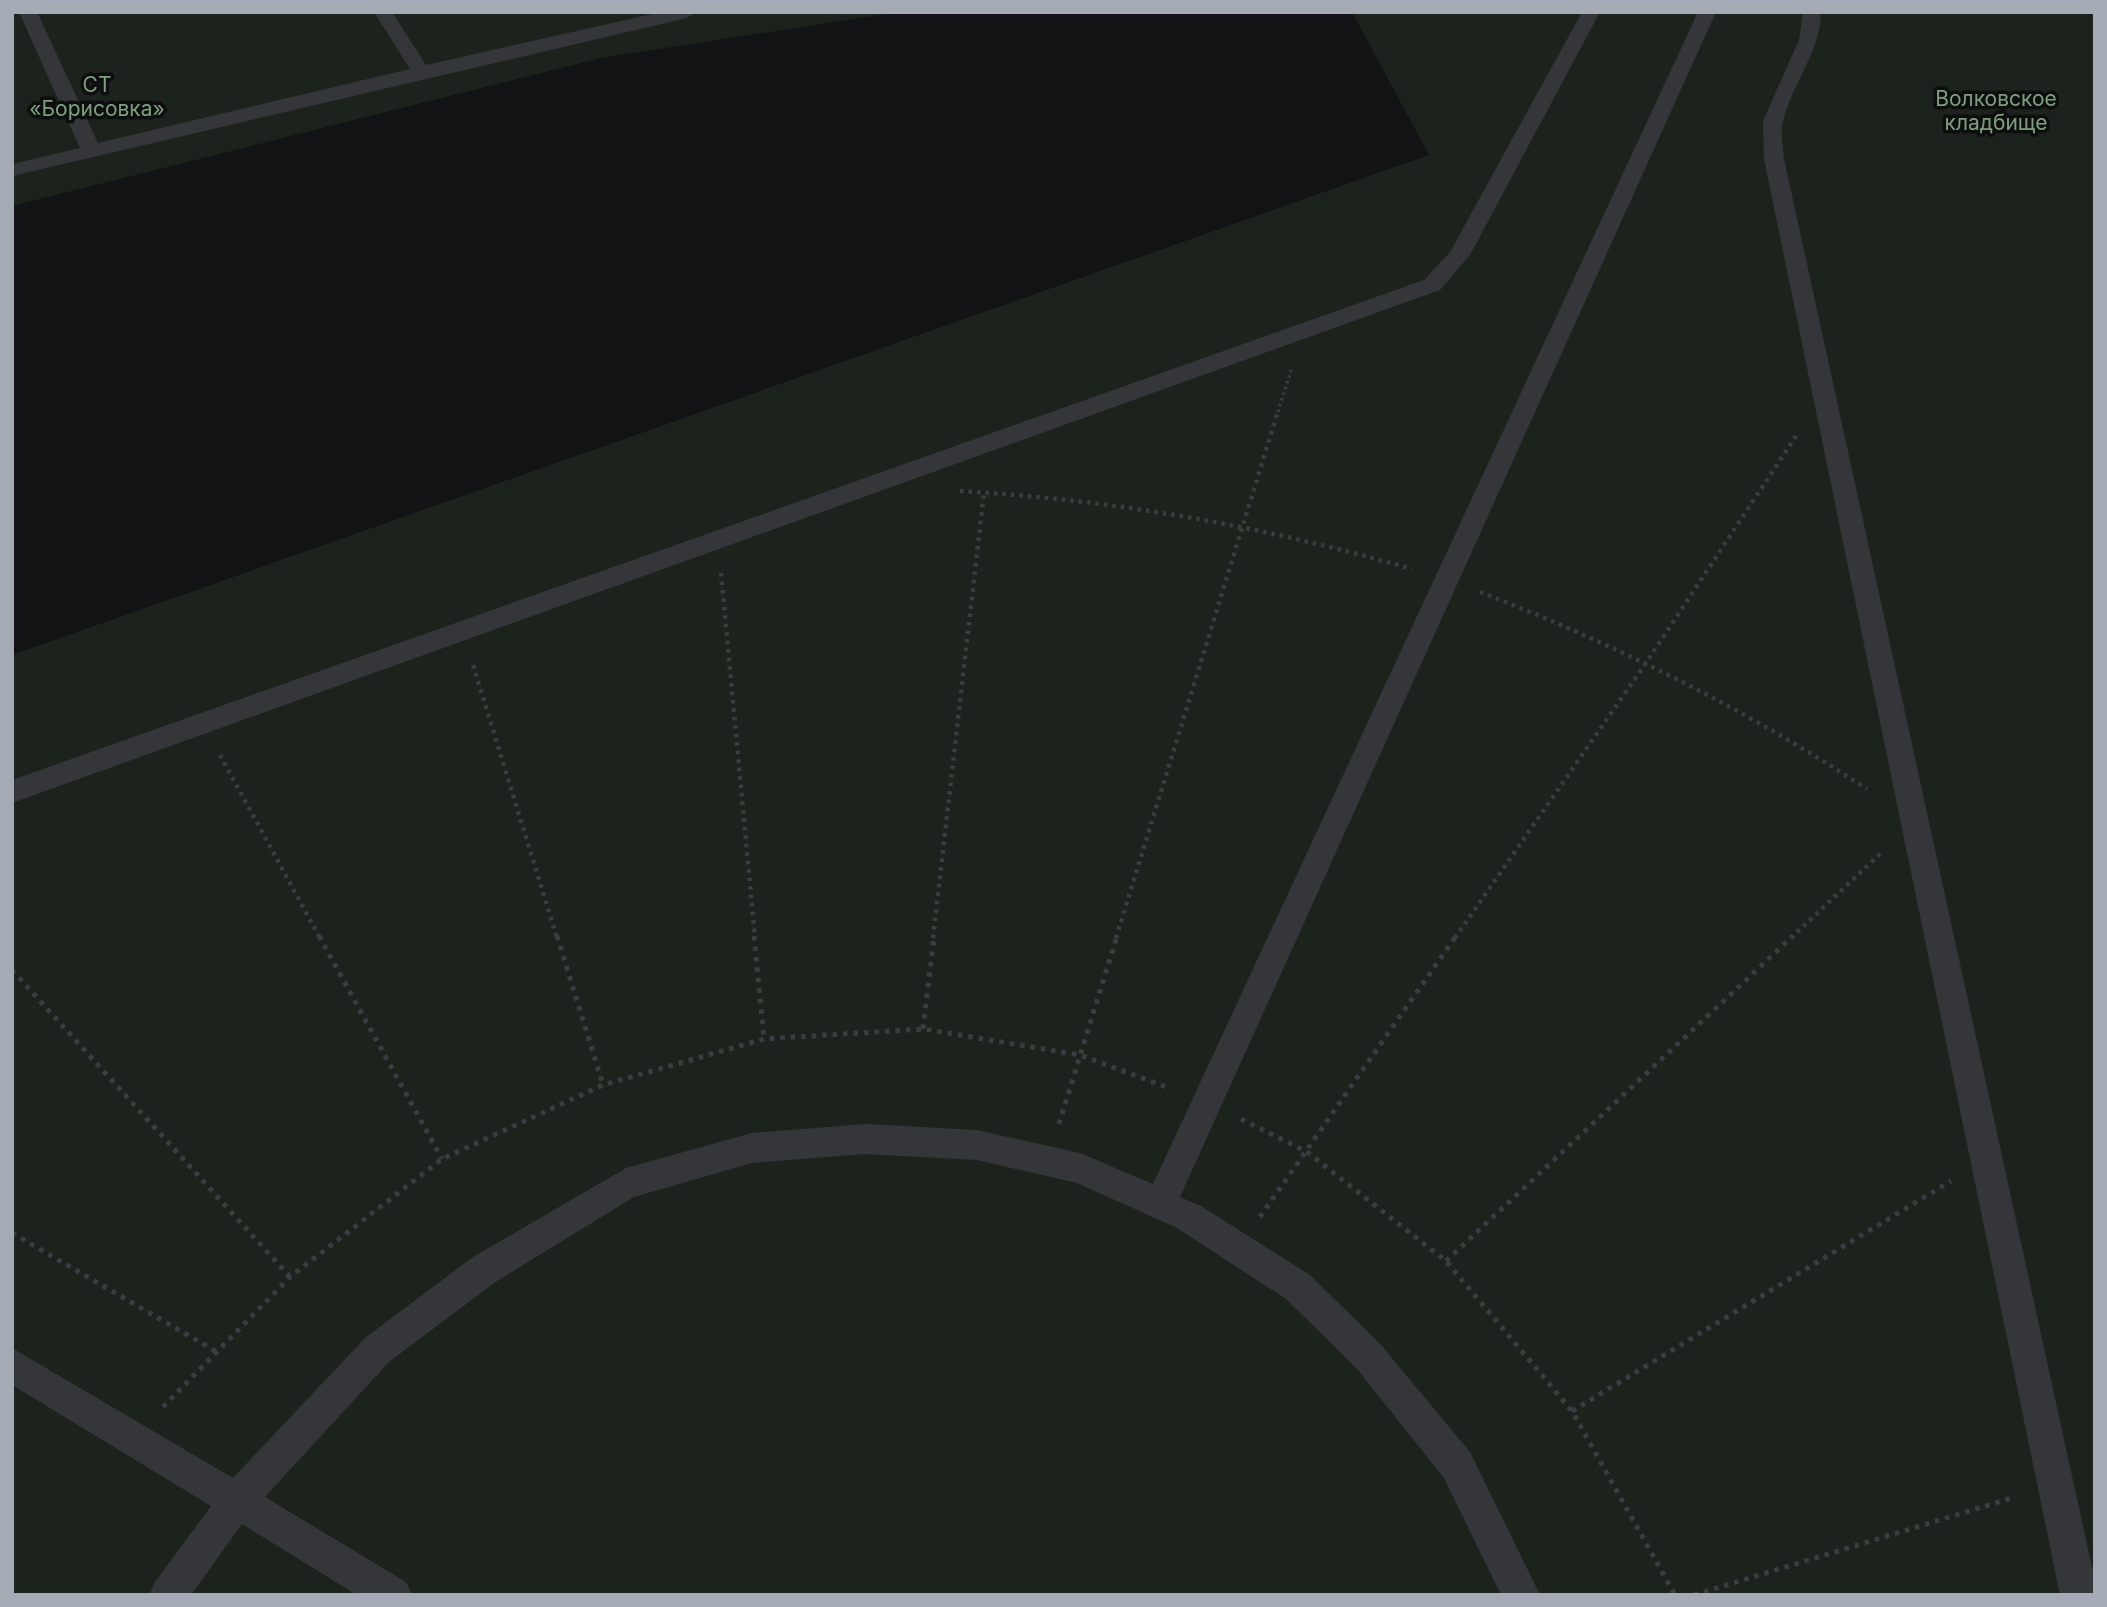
<svg xmlns="http://www.w3.org/2000/svg" width="2107" height="1607" font-family="Inter,sans-serif">
<style>
.green{fill:#1c231c}
.lines{fill:none;stroke-linecap:round;stroke-linejoin:round}
.path-far2{stroke:#3a3d41;stroke-width:3.5;stroke-dasharray:2.5 3.5;stroke-linecap:butt}
.path-far1{stroke:#3a3d41;stroke-width:4.5;stroke-dasharray:3.5 5;stroke-linecap:butt}
.path{stroke:#3a3d41;stroke-width:5;stroke-dasharray:4.5 6;stroke-linecap:butt}
.service{fill:#34363a;fill-rule:evenodd}
.labels{text-anchor:middle;stroke-width:7;stroke-linejoin:round;paint-order:stroke}
.far-park-label{font-size:21px;fill:#7ca07c;stroke:#0e0e10}
</style>
<rect width="100%" height="100%" fill="#131315"/>
<g class="green">
<polygon points="12,12 899,12 601,58 12,206"/>
<polygon points="1352,12 1860,12 1861,15 1864,12 2095,12 2095,1595 12,1595 12,655 1429,155"/>
</g>
<g class="lines">
<polyline class="path-far2" points="1278,412 1291,370"/>
<g class="path-far1">
<path d="M960 491C1114 500 1263 526 1412 569"/>
<polyline points="721,573 755,938"/>
<path d="M1480 592C1617 645 1745 709 1867 789"/>
<polyline points="473,665 557,938"/>
<polyline points="220,755 320,938"/>
<polyline points="933,938 984,492"/>
<polyline points="1116,938 1278,411"/>
<polyline points="1455,938 1648,660 1796,436"/>
<polyline points="1791,938 1881,853"/>
</g>
<g class="path">
<polyline points="319,936 442,1159"/>
<polyline points="557,936 603,1085"/>
<polyline points="754,936 764,1039"/>
<polyline points="12,970 290,1277"/>
<polyline points="923,1029 934,936"/>
<polyline points="1241,1119 1307,1152 1446,1261 1572,1411 1675,1595"/>
<polyline points="1059,1124 1117,936"/>
<polyline points="1260,1217 1456,936"/>
<polyline points="12,1233 217,1352"/>
<polyline points="1446,1261 1793,936"/>
<polyline points="163,1407 290,1277 442,1159 603,1085 764,1039 923,1029 1080,1055 1169,1088"/>
<polyline points="1572,1411 1951,1181"/>
<polyline points="1694,1595 2015,1497"/>
</g>
<g class="service">
<polygon points="19,12 37,12 98,143 410,69 374,12 392,12 426,65 661,12 696,12 687,18 12,176 12,164 80,148"/>
<polygon points="1582,12 1600,12 1470,255 1440,290 12,803 12,780 1424,280 1450,252"/>
<polygon points="1698,12 1716,12 1180,1197 1201,1206 1310,1275 1381,1345 1470,1452 1540,1595 1501,1595 1444,1478 1357,1369 1286,1299 1177,1228 1077,1183 977,1160 865,1154 752,1163 634,1197 497,1281 389,1362 265,1497 406,1582 412,1595 357,1595 242,1524 191,1595 149,1595 155,1582 211,1506 12,1385 12,1348 233,1478 365,1338 473,1257 626,1168 752,1133 865,1124 977,1130 1080,1153 1153,1184"/>
<path d="M1803 12H1821C1820 53 1793 82 1783 121 1780 133 1783 146 1784 159L2095 1581V1595H2060L1764 159 1763 121 1799 40Z"/>
</g>
</g>
<g class="labels">
<g class="far-park-label">
<text x="97" y="92">СТ<tspan x="97" dy="24">«Борисовка»</tspan></text>
<text x="1996" y="106">Волковское<tspan x="1996" dy="24">кладбище</tspan></text>
</g>
</g>
<rect width="2107" height="1607" fill="none" stroke="#a5abb5" stroke-width="28"/>
</svg>
